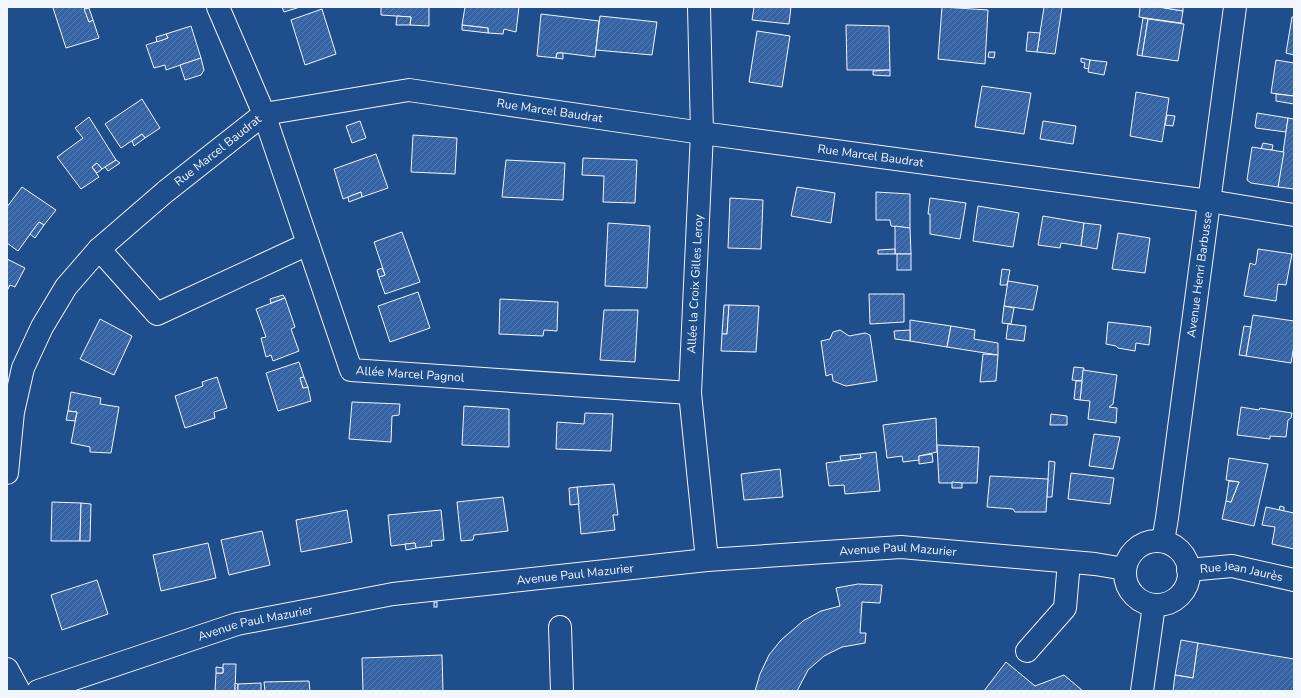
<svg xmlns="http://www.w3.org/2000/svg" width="1301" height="698" font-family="'Nunito Sans',sans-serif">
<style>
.building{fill:url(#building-hatch);stroke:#f2f6ff}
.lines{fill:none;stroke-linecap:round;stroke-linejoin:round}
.minor-casing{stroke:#f2f6ff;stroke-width:24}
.minor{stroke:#1f4e8c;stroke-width:22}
.labels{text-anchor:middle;stroke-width:3;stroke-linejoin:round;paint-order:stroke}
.street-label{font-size:12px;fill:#f2f6ff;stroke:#1f4e8c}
</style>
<defs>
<pattern id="building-hatch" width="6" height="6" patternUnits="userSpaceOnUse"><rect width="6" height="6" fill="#3563a3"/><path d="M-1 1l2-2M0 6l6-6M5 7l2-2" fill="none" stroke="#537ab1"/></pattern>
</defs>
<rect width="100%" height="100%" fill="#1f4e8c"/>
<g class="building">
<polygon points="55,7 84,7 89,22 93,20 99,38 66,48 53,8"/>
<polygon points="282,7 300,7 284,12"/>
<polygon points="381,7 429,7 429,26 410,25 411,17 381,15"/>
<polygon points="465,7 519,7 516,32 504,29 503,34 488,33 488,28 462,25"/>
<polygon points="754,7 791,7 789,24 752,20"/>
<polygon points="942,7 988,10 985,64 938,59"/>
<polygon points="1044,7 1062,7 1055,54 1037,52"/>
<polygon points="1140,7 1159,7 1183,11 1181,23 1139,17"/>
<polygon points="1159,7 1183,7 1183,11"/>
<polygon points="89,8 93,20 89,22 84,9"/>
<polygon points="322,9 336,54 305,65 291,20"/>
<polygon points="541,14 599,21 595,57 563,53 557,53 556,58 537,56"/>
<polygon points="397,16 411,17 410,25 396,25"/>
<polygon points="600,16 657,22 652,55 596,50"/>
<polygon points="1292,17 1294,17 1294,55 1286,53"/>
<polygon points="1143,18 1148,19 1142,56 1137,55"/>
<polygon points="1148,19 1184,24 1178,61 1142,56"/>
<polygon points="462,25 488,28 488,33 462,30"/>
<polygon points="846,25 889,26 890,70 847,70"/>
<polygon points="191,26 201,58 166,70 165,65 154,68 146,45 168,38 166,34"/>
<polygon points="757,31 790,36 782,87 749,82"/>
<polygon points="1028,32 1040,33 1037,52 1026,51"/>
<polygon points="166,34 168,38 157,42 156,37"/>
<polygon points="989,52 995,52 994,58 988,57"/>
<polygon points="557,53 563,53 563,59 556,58"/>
<polygon points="201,58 204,70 201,75 185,80 180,65"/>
<polygon points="1081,58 1090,60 1089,69 1084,68 1085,63 1081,62"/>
<polygon points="1090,60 1107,62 1104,75 1088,72"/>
<polygon points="1276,60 1294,63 1294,96 1271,93"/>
<polygon points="890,70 890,76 873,75 873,71"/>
<polygon points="982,86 1031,93 1024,134 975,127"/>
<polygon points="1136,92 1169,98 1162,142 1130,136"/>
<polygon points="1276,94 1294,96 1294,104 1276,101"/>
<polygon points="142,99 160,128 145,138 142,134 121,148 105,124"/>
<polygon points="1257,113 1288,118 1286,132 1256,128 1255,126"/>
<polygon points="1167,115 1175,116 1173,126 1165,125"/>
<polygon points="89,117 116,160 102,169 97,163 92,167 99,177 81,189 57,157 83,138 75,128"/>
<polygon points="1288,118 1294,119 1294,189 1278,187"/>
<polygon points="360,121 366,138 352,143 346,126"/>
<polygon points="1043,121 1076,126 1073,144 1040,139"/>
<polygon points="142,134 145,138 134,146 132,141"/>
<polygon points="413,135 457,138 455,174 411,172"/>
<polygon points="1263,143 1273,145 1272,150 1261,149"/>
<polygon points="1252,147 1284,152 1278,187 1251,183 1247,180"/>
<polygon points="376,154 388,188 362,197 361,192 343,199 334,169"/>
<polygon points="583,158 637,160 635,203 603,202 604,176 582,175"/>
<polygon points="116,160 120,163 108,171 105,167"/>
<polygon points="506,160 565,163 563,200 502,197"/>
<polygon points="97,163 102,169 97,173 92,167"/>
<polygon points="22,187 56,210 44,225 39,222 18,251 7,243 7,207"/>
<polygon points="797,187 835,193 831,223 791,216"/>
<polygon points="361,192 362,197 349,202 348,197"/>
<polygon points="876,192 910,194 910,228 891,226 890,220 876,220"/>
<polygon points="730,198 763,200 761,249 728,248"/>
<polygon points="930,198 966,203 960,239 930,234 930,214 928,214"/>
<polygon points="978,206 1019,213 1013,247 973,241"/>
<polygon points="1043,216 1084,223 1081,246 1061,243 1060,248 1038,245"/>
<polygon points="39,222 44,225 35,238 30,234"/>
<polygon points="608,223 650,226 647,288 605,286"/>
<polygon points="1084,223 1101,225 1097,249 1081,246"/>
<polygon points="895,226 910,228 911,254 895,254"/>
<polygon points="402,232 420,282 385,294 379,277 385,275 374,242"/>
<polygon points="1118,233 1150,238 1145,273 1112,269"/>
<polygon points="895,249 895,254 878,254 878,250"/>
<polygon points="1258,249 1292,254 1286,285 1278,284 1276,301 1244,296 1250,263 1255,265 1256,263"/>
<rect x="897" y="254" width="14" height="16"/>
<polygon points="7,259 25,268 15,287 10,285 7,291"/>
<polygon points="382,268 385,275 379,277 377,270"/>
<polygon points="1002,269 1010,270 1007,285 1000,285"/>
<polygon points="1008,281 1038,286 1033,310 1004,306"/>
<polygon points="418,292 430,328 390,342 378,306"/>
<polygon points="869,294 904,294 904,322 870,324"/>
<polygon points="283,295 285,298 271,303 270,299"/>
<polygon points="285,298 295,327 291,329 299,351 273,361 271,355 266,357 261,338 266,337 256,309"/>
<polygon points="500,299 558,302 557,331 544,330 543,336 499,334"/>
<polygon points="724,305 729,305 727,334 722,334"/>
<polygon points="729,305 759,306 756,352 721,351 722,334 727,334"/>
<polygon points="1004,306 1014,308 1011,324 1002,323"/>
<polygon points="604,310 638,310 635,362 600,360"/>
<polygon points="1253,315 1294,321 1294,345 1291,363 1246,356"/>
<polygon points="100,319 132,336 114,375 80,359"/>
<polygon points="910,320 951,326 947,347 910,341"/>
<polygon points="1108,322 1151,327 1149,345 1136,343 1135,351 1118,348 1116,346 1106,344"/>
<polygon points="1008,324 1026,326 1024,341 1006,339"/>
<polygon points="951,326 975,330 974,339 998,343 998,355 947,347"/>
<polygon points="1244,326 1251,327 1246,356 1239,355"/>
<polygon points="840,330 849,336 865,333 870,335 877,381 846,386 833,381 832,374 826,376 821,341 830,339 833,332"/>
<polygon points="910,330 910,341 895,339 894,331"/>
<polygon points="983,354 998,355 996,381 980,382"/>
<polygon points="299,362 304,377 300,378 303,388 308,387 311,401 278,411 266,373"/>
<polygon points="1074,367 1084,368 1082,381 1072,380"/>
<polygon points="1083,370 1117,375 1113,404 1109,407 1117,408 1116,423 1088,419 1090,401 1080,400"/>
<polygon points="217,377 227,408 214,412 215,418 185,428 175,396 203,386 202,382"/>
<polygon points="304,377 308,387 303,388 300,378"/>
<polygon points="1076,381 1082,381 1080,400 1074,399"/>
<polygon points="71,392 101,398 100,404 119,407 111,453 90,452 90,447 71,443 77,412 68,411"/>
<polygon points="352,402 400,404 399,415 392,416 391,442 349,439"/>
<polygon points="464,406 509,409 509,447 462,445"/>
<polygon points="1241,407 1259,410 1260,408 1292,413 1291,418 1288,420 1286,437 1270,436 1270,439 1237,435"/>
<polygon points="68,411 77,412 75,421 66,420"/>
<polygon points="585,413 613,414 611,451 556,449 557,422 584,424"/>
<polygon points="1051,414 1067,416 1067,425 1050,425"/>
<polygon points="936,418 937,452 919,456 919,460 903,462 902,456 887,458 883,425"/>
<polygon points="1094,434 1120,437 1113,469 1089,466"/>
<polygon points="937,445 979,447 977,483 939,483"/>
<polygon points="876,452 880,491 845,494 844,485 829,486 826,463 861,458 860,454"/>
<polygon points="860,454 861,458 841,461 840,456"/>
<polygon points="932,454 933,462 919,464 919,456"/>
<polygon points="1229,458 1268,464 1254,526 1222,519 1226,501 1231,502 1239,482 1226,480"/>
<polygon points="1049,461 1055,462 1052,497 1047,497"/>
<polygon points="780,469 783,497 744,500 741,474"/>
<polygon points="1071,473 1114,478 1110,504 1068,499"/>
<polygon points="990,476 1048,479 1046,512 1015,512 1013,509 987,507"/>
<polygon points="1229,481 1239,482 1231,502 1226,501"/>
<polygon points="952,482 962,483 962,488 952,488"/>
<polygon points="614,484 618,515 613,515 615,530 581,534 577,487"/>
<polygon points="577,487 579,504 570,505 569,488"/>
<polygon points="503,497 508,531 474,535 473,540 461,541 457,502"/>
<polygon points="52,502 81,503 80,541 51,541"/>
<polygon points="81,503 91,504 90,541 80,541"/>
<polygon points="1280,506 1284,507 1284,511 1279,510"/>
<polygon points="1266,507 1294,513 1294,549 1272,544 1275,527 1262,525"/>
<polygon points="347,510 352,542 301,552 296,520"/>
<polygon points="441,510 444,540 431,541 432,546 416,548 415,543 391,546 388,515"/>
<polygon points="262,531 270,565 229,575 221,540"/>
<polygon points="208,543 216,578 161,591 153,555"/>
<polygon points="415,543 416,548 406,550 405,544"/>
<polygon points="97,580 108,614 62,630 51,595"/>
<polygon points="858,584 882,585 880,603 862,602 860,633 866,633 865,643 842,647 824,656 808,670 797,691 755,691 760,674 769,655 781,640 803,621 821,611 840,606 836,588"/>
<rect x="434" y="602" width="3" height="5"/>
<polygon points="1181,640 1198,643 1193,678 1175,675"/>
<polygon points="1198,643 1294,659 1294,691 1173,691 1175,675 1193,678"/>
<polygon points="442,655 443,691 363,691 362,658"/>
<polygon points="1006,662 1035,686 1064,675 1083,691 984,691"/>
<polygon points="223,664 236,664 235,691 215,691 216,673 223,673"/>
<polygon points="216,667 223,668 223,673 216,673"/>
<polygon points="309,681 310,691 265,691 264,682"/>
<polygon points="235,683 238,684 238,691 235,691"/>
<polygon points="261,683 261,691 238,691 238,684"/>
</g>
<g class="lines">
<defs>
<g id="minor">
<path id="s1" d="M218 7 264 114 351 370 690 393"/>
<polyline points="699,7 702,133 690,393 707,560"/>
<polyline points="99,249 157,314 308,244"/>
<path id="s2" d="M7 473 13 412 23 368 42 327 66 287 99 249 165 192 264 114 409 90 702 133 1209 201 1294 215"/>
<path id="s3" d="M1163 541 1167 518 1235 7"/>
<circle cx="1157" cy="573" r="32"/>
<path id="s4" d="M1188 570 1232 566 1294 580"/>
<polyline points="560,627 562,691"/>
<polyline points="1027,651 1065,608 1069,562"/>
<polyline points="7,669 19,691"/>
<path id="s5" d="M38 691 237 624 393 594 707 560 901 547 1095 564 1125 569"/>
<polyline points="1142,691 1154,605"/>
</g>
</defs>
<use href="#minor" class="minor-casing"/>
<use href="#minor" class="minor"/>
</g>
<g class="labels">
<g class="street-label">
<text dy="4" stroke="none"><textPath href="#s2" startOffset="751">Rue Marcel Baudrat</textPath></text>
<text dy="4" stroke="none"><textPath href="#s2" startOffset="403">Rue Marcel Baudrat</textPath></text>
<text dy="4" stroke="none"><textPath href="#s2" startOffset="1075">Rue Marcel Baudrat</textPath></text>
<text dy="4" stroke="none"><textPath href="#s3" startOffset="269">Avenue Henri Barbusse</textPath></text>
<text transform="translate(695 284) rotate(-87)" y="4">Allée la Croix Gilles Leroy</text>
<text dy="4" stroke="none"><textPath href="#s1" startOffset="446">Allée Marcel Pagnol</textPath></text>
<text dy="4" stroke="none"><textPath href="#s5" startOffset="876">Avenue Paul Mazurier</textPath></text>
<text dy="4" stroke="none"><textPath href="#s4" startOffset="54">Rue Jean Jaurès</textPath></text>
<text dy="4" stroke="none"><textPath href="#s5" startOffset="552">Avenue Paul Mazurier</textPath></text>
<text dy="4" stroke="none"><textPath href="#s5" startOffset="228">Avenue Paul Mazurier</textPath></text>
</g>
</g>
<rect width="1301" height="698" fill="none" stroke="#f2f6ff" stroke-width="16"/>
</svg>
